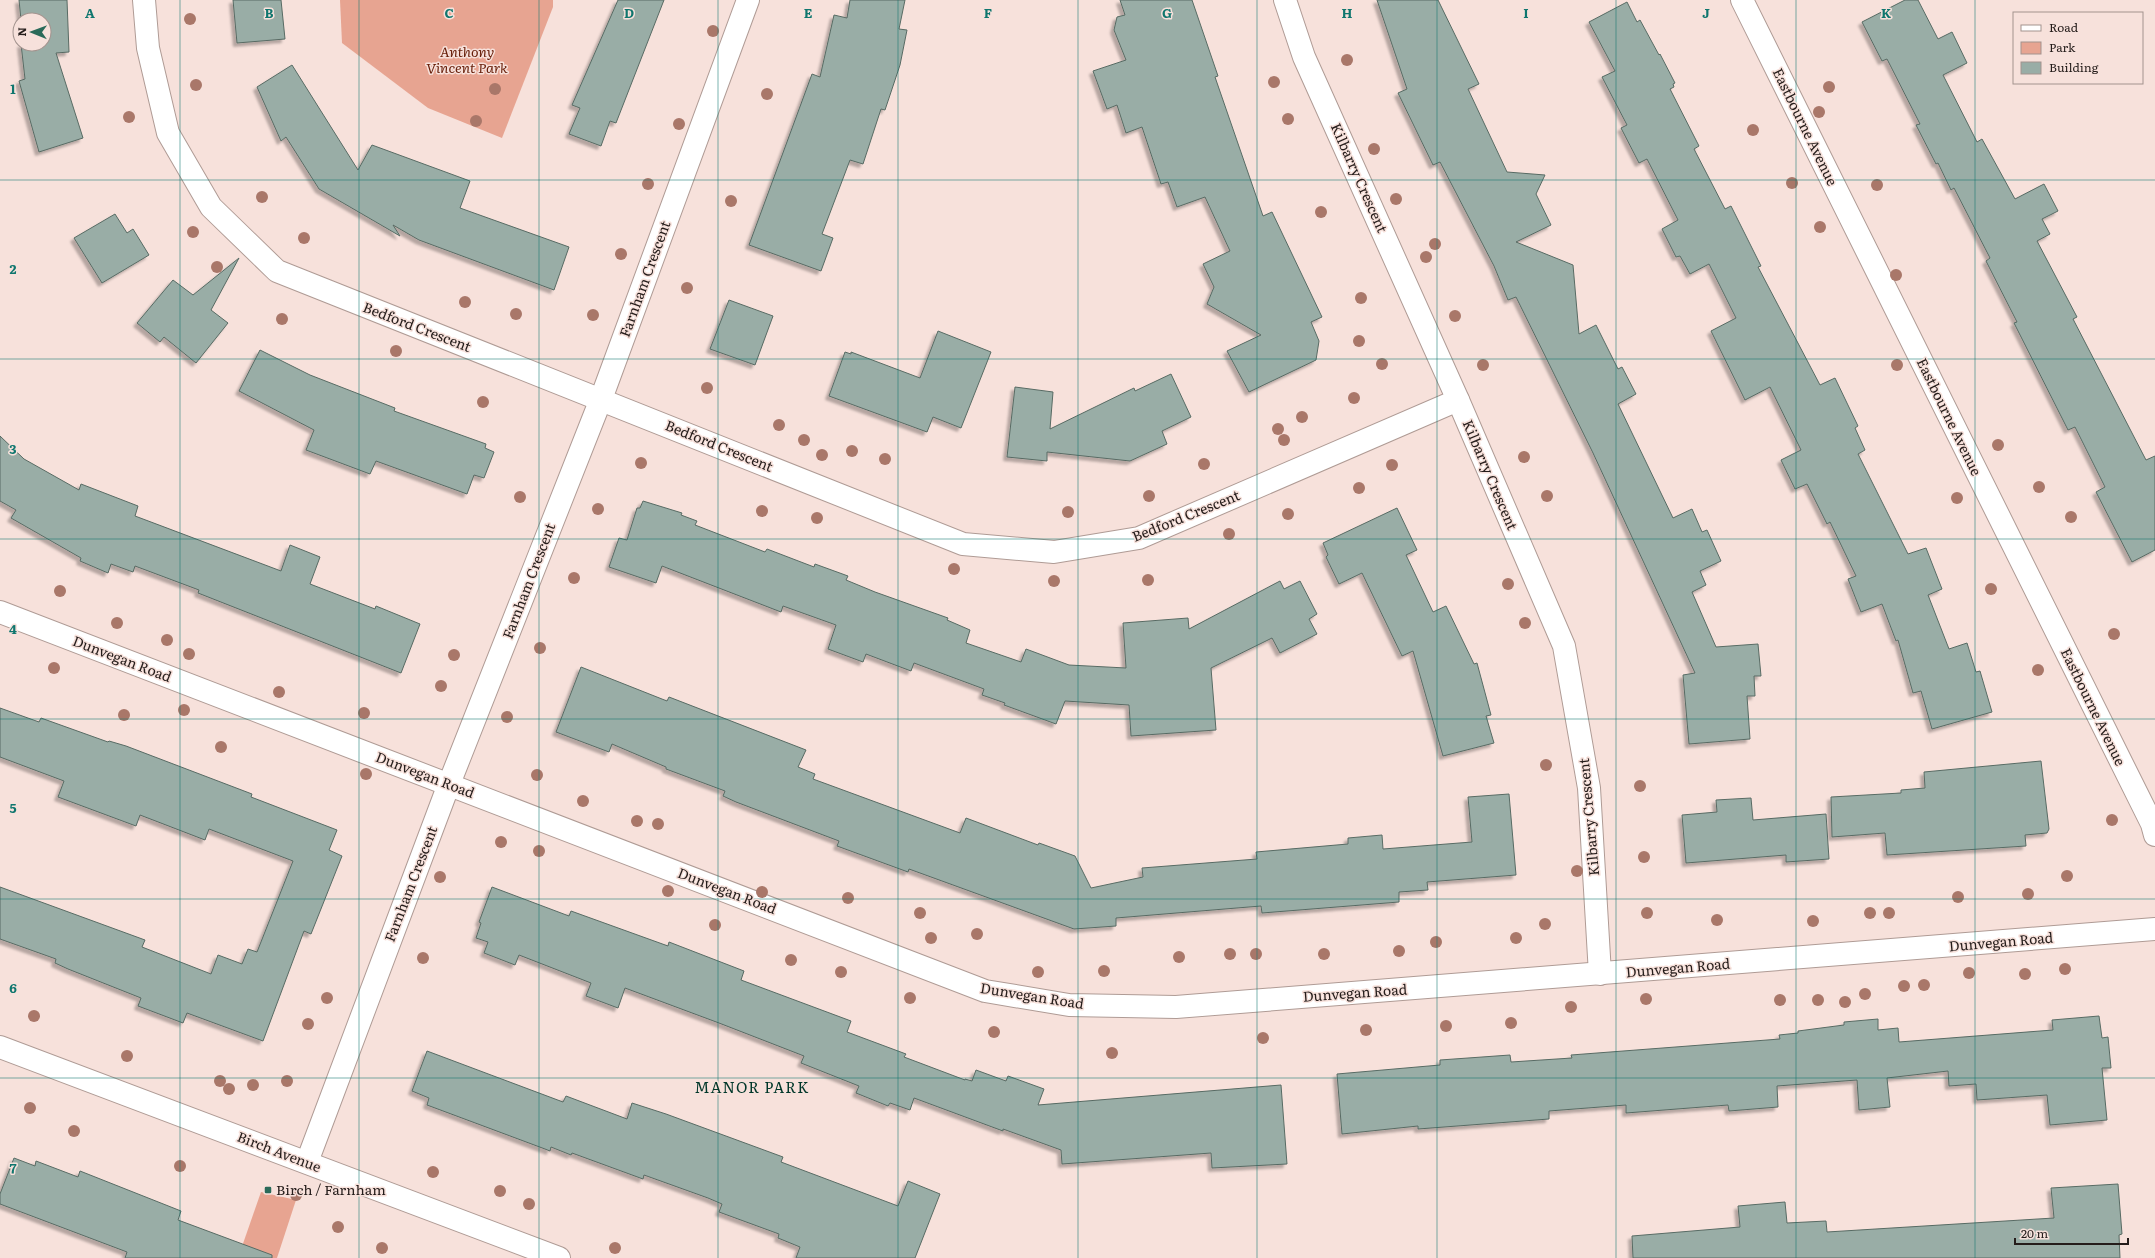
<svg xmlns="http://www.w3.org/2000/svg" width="2155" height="1258" font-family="Literata,serif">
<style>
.green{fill:#e7a491}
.building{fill:#99ada6;stroke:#586b64;filter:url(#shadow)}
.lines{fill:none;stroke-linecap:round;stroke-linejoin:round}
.minor-casing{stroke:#af9b95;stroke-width:24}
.tertiary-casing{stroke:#af9b95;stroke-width:24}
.minor{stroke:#fff;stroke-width:22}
.tertiary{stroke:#fff;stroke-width:22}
.tree{fill:#a97769}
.grid{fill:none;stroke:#0f766e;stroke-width:1;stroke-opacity:0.55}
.poi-dot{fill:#2a6a59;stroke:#f7e1db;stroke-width:1.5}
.labels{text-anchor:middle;stroke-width:3;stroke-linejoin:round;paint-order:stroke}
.park-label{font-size:14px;font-style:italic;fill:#69200b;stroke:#f7e1db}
.street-label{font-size:14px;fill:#251d1b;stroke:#f7e1db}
.poi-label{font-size:14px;fill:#251d1b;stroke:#f7e1db;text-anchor:start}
.neighbourhood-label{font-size:15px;letter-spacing:1px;fill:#00372a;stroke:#f7e1db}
.grid-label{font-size:13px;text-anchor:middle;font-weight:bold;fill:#0f766e;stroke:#f7e1db;stroke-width:3;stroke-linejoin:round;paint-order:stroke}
</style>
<defs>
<filter id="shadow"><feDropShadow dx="-3.5" dy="3.5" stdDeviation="1" flood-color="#0004"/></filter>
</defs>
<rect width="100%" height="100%" fill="#f7e1db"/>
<g class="green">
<polygon points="340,0 553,0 553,7 502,138 428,108 342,43"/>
<polygon points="261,1192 296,1200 277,1258 238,1258"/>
</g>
<g class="building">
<polygon points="19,0 67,0 69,52 56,53 83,138 39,152 19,81 25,79 21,44 44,44 44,20 21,20"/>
<polygon points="233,0 281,0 285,39 237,43"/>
<polygon points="618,0 664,0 616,123 610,121 601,146 569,134 580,108 572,105"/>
<polygon points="850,0 905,0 899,29 907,30 900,65 885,110 881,109 863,164 850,160 822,234 833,238 821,271 749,245 812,74 820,77 834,15 847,18"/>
<polygon points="1120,0 1192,0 1218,76 1215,77 1263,216 1272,212 1322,317 1311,322 1319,341 1316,360 1249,392 1227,351 1261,335 1207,304 1214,287 1203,264 1230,251 1205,197 1177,207 1168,182 1161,184 1142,127 1126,133 1117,105 1107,109 1093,71 1126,60 1114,30 1117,17 1125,15"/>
<polygon points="1377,0 1438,0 1479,84 1468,89 1507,172 1545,175 1536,194 1551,225 1516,242 1573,265 1579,334 1596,325 1618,369 1622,367 1636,394 1618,404 1673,518 1692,509 1702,532 1707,530 1721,561 1700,571 1706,585 1692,592 1716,647 1758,644 1761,676 1754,676 1755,696 1747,696 1750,739 1689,744 1683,675 1695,673 1593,453 1516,297 1508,300 1494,266 1440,162 1433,165 1398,93 1407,89"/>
<polygon points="1905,0 1918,0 1938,39 1952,32 1967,63 1943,75 1977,142 1982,139 2015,199 2044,184 2058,211 2042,219 2050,234 2037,241 2077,317 2073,319 2146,460 2155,456 2155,550 2132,562 2096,492 2105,487 2075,427 2068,430 2014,323 2017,322 1986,261 1990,258 1954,188 1951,190 1938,163 1936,164 1916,125 1920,124 1887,59 1882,61 1862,22"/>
<polygon points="1627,2 1637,22 1640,20 1659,55 1660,54 1675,83 1673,84 1674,87 1670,89 1699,146 1694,149 1725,209 1731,206 1761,266 1758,267 1820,385 1835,378 1858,426 1855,428 1865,450 1858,454 1908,554 1926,548 1942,589 1928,595 1949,649 1967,643 1976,672 1980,671 1992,712 1932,729 1921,691 1913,693 1898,640 1896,641 1882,604 1861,612 1848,579 1856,576 1830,522 1827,524 1807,484 1795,489 1781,460 1801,450 1770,387 1745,400 1711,331 1736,318 1709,264 1690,274 1680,256 1676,257 1662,229 1678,220 1647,159 1639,163 1621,128 1627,125 1602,77 1615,71 1589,22"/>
<polygon points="292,65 358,170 372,145 470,181 460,208 569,247 554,290 419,240 393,225 400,236 319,189 286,137 281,141 257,87"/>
<polygon points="115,214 127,233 133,229 149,255 102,283 74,238"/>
<polygon points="239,258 211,310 228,323 196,363 164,337 160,342 137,323 173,280 193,295"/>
<polygon points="729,300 773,316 755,365 710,349"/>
<polygon points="938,331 991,352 961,428 933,417 927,432 829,396 845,352 851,354 851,352 920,378"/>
<polygon points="260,350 310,375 395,408 394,411 486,444 485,448 494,452 484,478 474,475 467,494 376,461 370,474 306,450 314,430 239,391"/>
<polygon points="1171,374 1191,417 1162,431 1167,444 1130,461 1047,452 1047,461 1007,457 1015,387 1053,392 1050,429 1134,388 1135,391"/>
<polygon points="0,436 24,459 79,490 81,484 138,506 135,516 281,571 290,545 320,557 310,584 375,609 376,606 420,624 401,673 198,593 199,590 135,566 133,572 111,564 108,573 80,561 81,558 11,518 16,510 0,501"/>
<polygon points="643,501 682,513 681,515 697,521 695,525 765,552 767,549 814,567 815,564 848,576 846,580 875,592 948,618 947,620 970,630 966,643 1021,662 1026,649 1069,665 1126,668 1123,623 1188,618 1189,629 1280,581 1284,589 1300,581 1317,614 1309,619 1317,634 1280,653 1272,638 1211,668 1216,730 1131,736 1129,705 1065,701 1056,724 1004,705 1005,703 982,695 984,689 914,663 911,671 866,654 863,662 828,649 836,625 783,606 781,612 662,566 656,583 609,567 619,538 627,540 637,508 640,508"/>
<polygon points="1397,508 1417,550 1406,555 1433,612 1446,606 1474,664 1477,663 1491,715 1486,716 1494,743 1443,756 1413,651 1402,656 1362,573 1339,584 1326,557 1328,555 1323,543"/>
<polygon points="581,667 667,701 669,697 806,750 798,767 815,774 813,779 960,833 966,818 1038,845 1039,843 1075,856 1091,888 1143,877 1142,868 1257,859 1256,852 1348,844 1348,838 1382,835 1383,849 1472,842 1468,797 1509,794 1516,875 1427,882 1428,890 1399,892 1399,902 1262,913 1261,906 1116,918 1116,926 1074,929 909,869 908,872 837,846 839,841 736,802 723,796 725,791 666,769 666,767 612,744 609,752 556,732"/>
<polygon points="0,708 39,722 41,718 108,742 109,741 126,746 252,794 251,797 337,830 329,850 342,856 311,934 304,931 263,1041 187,1013 183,1023 138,1006 141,998 68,969 55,963 56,959 0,939 0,887 145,940 142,947 211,974 218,955 242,964 248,949 257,952 293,861 209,829 205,840 140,815 136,826 58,797 64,781 0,757"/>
<polygon points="2041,761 2049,829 2047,833 2025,835 2026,846 1887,855 1885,833 1832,837 1831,797 1901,793 1901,790 1925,788 1924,772"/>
<polygon points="1751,798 1753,820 1826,814 1829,859 1786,862 1786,855 1686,863 1682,815 1717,812 1716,800"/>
<polygon points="492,887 569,916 571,911 668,946 669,942 744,971 741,980 851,1021 847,1032 906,1054 904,1057 965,1080 965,1079 972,1081 976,1070 1006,1081 1008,1076 1044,1089 1038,1105 1281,1085 1287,1164 1212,1168 1211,1153 1062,1164 1061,1150 1003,1129 1003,1131 914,1098 910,1110 890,1103 888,1106 856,1093 859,1086 801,1063 804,1056 719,1023 625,988 618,1008 586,996 591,983 519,955 515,965 484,953 488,942 476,938 481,923 479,922"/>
<polygon points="2099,1016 2102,1038 2108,1037 2111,1068 2102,1068 2107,1120 2050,1125 2047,1095 1977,1100 1976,1084 1949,1086 1948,1071 1887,1078 1890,1107 1859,1110 1857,1080 1777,1086 1778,1107 1729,1111 1728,1105 1626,1113 1626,1105 1549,1111 1549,1119 1418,1129 1418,1126 1342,1134 1337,1074 1440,1065 1440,1060 1510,1055 1511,1062 1572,1058 1571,1055 1780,1039 1779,1035 1798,1033 1798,1031 1844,1025 1844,1022 1878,1019 1878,1030 1898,1028 1899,1042 2053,1030 2052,1020"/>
<polygon points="427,1051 563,1102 566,1096 627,1119 632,1103 666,1114 783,1157 781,1162 898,1206 908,1181 940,1194 915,1258 796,1258 800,1247 778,1238 779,1234 719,1212 722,1204 708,1198 644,1175 643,1179 572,1153 571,1155 551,1147 550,1151 545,1149 427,1105 429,1098 412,1091"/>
<polygon points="14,1158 35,1166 36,1161 78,1177 80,1171 181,1211 178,1220 272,1255 272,1258 125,1258 127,1252 0,1204 0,1194"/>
<polygon points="2118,1184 2122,1234 2119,1235 2120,1258 1633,1258 1632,1236 1740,1227 1738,1206 1785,1202 1787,1223 1826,1221 1827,1232 2054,1218 2051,1188"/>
</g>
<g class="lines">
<defs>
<g id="minor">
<polyline points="144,0 148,48 168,133 211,207 277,271 963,544 1054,552 1139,538 1458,400"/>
<polyline points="1285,0 1304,57 1458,400 1564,646 1589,788 1600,974"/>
<polyline points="1742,0 2152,824 2155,835"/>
<polyline points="0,612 985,991 1069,1005 1176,1007 2155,929"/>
<polyline points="307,1162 449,784 601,399 748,0"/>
</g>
<polyline id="tertiary" points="0,1047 559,1258"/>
</defs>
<use href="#minor" class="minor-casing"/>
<use href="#tertiary" class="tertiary-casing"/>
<use href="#minor" class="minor"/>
<use href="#tertiary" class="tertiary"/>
</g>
<g class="tree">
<circle cx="190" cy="19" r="6"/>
<circle cx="713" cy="31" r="6"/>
<circle cx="1347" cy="60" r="6"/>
<circle cx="1274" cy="82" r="6"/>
<circle cx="196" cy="85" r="6"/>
<circle cx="1829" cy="87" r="6"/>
<circle cx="495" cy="89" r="6"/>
<circle cx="767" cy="94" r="6"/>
<circle cx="1819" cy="112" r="6"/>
<circle cx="129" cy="117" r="6"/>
<circle cx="1288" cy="119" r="6"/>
<circle cx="476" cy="121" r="6"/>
<circle cx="679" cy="124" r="6"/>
<circle cx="1753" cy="130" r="6"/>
<circle cx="1374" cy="149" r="6"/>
<circle cx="1792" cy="183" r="6"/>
<circle cx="648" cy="184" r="6"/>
<circle cx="1877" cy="185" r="6"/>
<circle cx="262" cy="197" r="6"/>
<circle cx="1396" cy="199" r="6"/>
<circle cx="731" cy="201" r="6"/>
<circle cx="1321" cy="212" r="6"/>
<circle cx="1820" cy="227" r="6"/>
<circle cx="193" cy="232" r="6"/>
<circle cx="304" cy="238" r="6"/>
<circle cx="1435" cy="244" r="6"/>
<circle cx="621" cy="254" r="6"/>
<circle cx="1426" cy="257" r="6"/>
<circle cx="217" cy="267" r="6"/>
<circle cx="1896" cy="275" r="6"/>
<circle cx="687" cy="288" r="6"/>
<circle cx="1361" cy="298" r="6"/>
<circle cx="465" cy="302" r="6"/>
<circle cx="516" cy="314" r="6"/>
<circle cx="593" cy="315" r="6"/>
<circle cx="1455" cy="316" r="6"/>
<circle cx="282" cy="319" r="6"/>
<circle cx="1359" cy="341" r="6"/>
<circle cx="396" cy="351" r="6"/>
<circle cx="1382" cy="364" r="6"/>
<circle cx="1483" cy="365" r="6"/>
<circle cx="1897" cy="365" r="6"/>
<circle cx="707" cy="388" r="6"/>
<circle cx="1354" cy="398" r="6"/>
<circle cx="483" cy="402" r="6"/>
<circle cx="1302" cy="417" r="6"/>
<circle cx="779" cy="425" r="6"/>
<circle cx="1278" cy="429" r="6"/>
<circle cx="804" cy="440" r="6"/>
<circle cx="1284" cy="440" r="6"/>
<circle cx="1998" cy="445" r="6"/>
<circle cx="852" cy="451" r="6"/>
<circle cx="822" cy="455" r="6"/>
<circle cx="1524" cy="457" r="6"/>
<circle cx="885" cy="459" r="6"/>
<circle cx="641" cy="463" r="6"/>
<circle cx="1204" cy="464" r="6"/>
<circle cx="1392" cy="465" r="6"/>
<circle cx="2039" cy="487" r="6"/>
<circle cx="1359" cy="488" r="6"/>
<circle cx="1149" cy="496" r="6"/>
<circle cx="1547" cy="496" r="6"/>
<circle cx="520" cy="497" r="6"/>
<circle cx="1957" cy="498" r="6"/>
<circle cx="598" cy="509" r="6"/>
<circle cx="762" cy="511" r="6"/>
<circle cx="1068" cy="512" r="6"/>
<circle cx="1288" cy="514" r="6"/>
<circle cx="2071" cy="517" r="6"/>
<circle cx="817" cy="518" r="6"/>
<circle cx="1229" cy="534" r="6"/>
<circle cx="954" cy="569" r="6"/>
<circle cx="574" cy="578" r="6"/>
<circle cx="1148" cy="580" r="6"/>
<circle cx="1054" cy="581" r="6"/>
<circle cx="1508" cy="584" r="6"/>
<circle cx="1991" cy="589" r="6"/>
<circle cx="60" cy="591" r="6"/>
<circle cx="117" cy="623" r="6"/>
<circle cx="1525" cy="623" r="6"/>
<circle cx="2114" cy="634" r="6"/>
<circle cx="167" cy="640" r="6"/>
<circle cx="540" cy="648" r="6"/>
<circle cx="189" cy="654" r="6"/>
<circle cx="454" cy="655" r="6"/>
<circle cx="54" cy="668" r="6"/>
<circle cx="2038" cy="670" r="6"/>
<circle cx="441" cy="686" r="6"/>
<circle cx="279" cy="692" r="6"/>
<circle cx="184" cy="710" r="6"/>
<circle cx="364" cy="713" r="6"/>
<circle cx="124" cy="715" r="6"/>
<circle cx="507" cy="717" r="6"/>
<circle cx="221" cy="747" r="6"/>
<circle cx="1546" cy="765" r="6"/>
<circle cx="366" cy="774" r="6"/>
<circle cx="537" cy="775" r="6"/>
<circle cx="1640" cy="786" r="6"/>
<circle cx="583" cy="801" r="6"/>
<circle cx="2112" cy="820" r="6"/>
<circle cx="637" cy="821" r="6"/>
<circle cx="658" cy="824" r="6"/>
<circle cx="501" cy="842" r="6"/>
<circle cx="539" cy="851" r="6"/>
<circle cx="1644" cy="857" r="6"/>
<circle cx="1577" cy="871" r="6"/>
<circle cx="2067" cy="876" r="6"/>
<circle cx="440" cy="877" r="6"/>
<circle cx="668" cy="891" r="6"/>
<circle cx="762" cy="892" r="6"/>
<circle cx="2028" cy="894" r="6"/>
<circle cx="1958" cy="897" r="6"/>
<circle cx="848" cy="898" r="6"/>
<circle cx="920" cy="913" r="6"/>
<circle cx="1647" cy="913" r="6"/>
<circle cx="1870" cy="913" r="6"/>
<circle cx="1889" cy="913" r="6"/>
<circle cx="1717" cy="920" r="6"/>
<circle cx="1813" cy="921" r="6"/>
<circle cx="1545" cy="924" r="6"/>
<circle cx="715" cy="925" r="6"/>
<circle cx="977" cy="934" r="6"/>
<circle cx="931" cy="938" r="6"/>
<circle cx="1516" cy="938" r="6"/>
<circle cx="1436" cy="942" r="6"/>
<circle cx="1399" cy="951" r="6"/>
<circle cx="1230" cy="954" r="6"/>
<circle cx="1256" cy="954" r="6"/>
<circle cx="1324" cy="954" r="6"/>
<circle cx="1179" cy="957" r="6"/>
<circle cx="423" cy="958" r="6"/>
<circle cx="791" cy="960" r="6"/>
<circle cx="2065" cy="969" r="6"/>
<circle cx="1104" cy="971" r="6"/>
<circle cx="841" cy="972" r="6"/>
<circle cx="1038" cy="972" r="6"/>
<circle cx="1969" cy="973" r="6"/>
<circle cx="2025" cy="974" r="6"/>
<circle cx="1924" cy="985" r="6"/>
<circle cx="1904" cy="986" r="6"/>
<circle cx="1865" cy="994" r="6"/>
<circle cx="327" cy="998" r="6"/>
<circle cx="910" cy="998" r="6"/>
<circle cx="1646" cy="999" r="6"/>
<circle cx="1780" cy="1000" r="6"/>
<circle cx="1818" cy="1000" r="6"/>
<circle cx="1845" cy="1002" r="6"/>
<circle cx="1571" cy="1007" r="6"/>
<circle cx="34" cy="1016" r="6"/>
<circle cx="1511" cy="1023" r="6"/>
<circle cx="308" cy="1024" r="6"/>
<circle cx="1446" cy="1026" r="6"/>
<circle cx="1366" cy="1030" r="6"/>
<circle cx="994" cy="1032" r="6"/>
<circle cx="1263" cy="1038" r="6"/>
<circle cx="1112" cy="1053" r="6"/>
<circle cx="127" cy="1056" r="6"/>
<circle cx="220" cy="1081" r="6"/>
<circle cx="287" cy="1081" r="6"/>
<circle cx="253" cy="1085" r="6"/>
<circle cx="229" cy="1089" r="6"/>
<circle cx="30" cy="1108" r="6"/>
<circle cx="74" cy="1131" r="6"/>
<circle cx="180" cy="1166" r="6"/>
<circle cx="433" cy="1172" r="6"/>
<circle cx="500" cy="1191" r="6"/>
<circle cx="296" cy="1195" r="6"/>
<circle cx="529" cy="1204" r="6"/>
<circle cx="338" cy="1227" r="6"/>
<circle cx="382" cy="1248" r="6"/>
<circle cx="615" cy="1248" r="6"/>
</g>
<path class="grid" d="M180 0V1258M359 0V1258M539 0V1258M718 0V1258M898 0V1258M1078 0V1258M1257 0V1258M1437 0V1258M1616 0V1258M1796 0V1258M1975 0V1258M0 180H2155M0 359H2155M0 539H2155M0 719H2155M0 899H2155M0 1078H2155"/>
<rect class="poi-dot" x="264" y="1186" width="8" height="8" rx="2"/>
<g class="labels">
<g class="park-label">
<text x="467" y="57">Anthony<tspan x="467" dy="16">Vincent Park</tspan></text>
</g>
<g class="street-label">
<text transform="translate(1805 127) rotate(64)" y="5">Eastbourne Avenue</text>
<text transform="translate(1359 178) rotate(66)" y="5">Kilbarry Crescent</text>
<text transform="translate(645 279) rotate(-70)" y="5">Farnham Crescent</text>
<text transform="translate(417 327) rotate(21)" y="5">Bedford Crescent</text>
<text transform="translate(1949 417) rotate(64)" y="5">Eastbourne Avenue</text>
<text transform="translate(719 446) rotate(22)" y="5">Bedford Crescent</text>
<text transform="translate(1490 475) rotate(67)" y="5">Kilbarry Crescent</text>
<text transform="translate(1186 516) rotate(-22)" y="5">Bedford Crescent</text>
<text transform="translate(529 581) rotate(-69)" y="5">Farnham Crescent</text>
<text transform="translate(122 659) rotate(21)" y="5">Dunvegan Road</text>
<text transform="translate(2093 707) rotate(64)" y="5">Eastbourne Avenue</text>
<text transform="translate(425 775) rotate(21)" y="5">Dunvegan Road</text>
<text transform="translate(1589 817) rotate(-95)" y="5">Kilbarry Crescent</text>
<text transform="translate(411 884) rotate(-69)" y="5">Farnham Crescent</text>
<text transform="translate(727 891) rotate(21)" y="5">Dunvegan Road</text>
<text transform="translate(2001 942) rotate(-5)" y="5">Dunvegan Road</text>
<text transform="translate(1678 968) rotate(-5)" y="5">Dunvegan Road</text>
<text transform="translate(1355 993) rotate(-4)" y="5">Dunvegan Road</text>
<text transform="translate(1032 996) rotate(9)" y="5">Dunvegan Road</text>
<text transform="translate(279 1152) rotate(21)" y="5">Birch Avenue</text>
</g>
<g class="poi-label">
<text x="276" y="1195">Birch / Farnham</text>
</g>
<g class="neighbourhood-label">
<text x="752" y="1093">MANOR PARK</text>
</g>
</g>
<g class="grid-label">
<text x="90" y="18">A</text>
<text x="269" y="18">B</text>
<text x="449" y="18">C</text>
<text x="629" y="18">D</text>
<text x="808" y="18">E</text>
<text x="988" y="18">F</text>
<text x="1167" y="18">G</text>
<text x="1347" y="18">H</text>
<text x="1526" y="18">I</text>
<text x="1706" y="18">J</text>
<text x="1886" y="18">K</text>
<text x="13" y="94">1</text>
<text x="13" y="274">2</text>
<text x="13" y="454">3</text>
<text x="13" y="634">4</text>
<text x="13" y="813">5</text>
<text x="13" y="993">6</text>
<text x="13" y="1173">7</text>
</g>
<rect x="2013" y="12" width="130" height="72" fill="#f7e1db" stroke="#a3938e"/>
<rect x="2021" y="25" width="20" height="6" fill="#ffffff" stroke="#a3938e"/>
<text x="2049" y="32" font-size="12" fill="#251d1b">Road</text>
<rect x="2021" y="42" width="20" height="12" fill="#e7a491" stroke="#a3938e"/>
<text x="2049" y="52" font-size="12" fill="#251d1b">Park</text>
<rect x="2021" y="62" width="20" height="12" fill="#99ada6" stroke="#a3938e"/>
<text x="2049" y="72" font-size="12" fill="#251d1b">Building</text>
<g transform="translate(32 32) rotate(271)"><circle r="19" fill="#f7e1db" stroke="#a3938e"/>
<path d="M0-3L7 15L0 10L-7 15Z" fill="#2a6a59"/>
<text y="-6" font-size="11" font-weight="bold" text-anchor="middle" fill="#251d1b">N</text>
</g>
<path d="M2015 1238v6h113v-6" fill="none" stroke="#251d1b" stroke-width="2"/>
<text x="2021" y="1238" font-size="12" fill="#251d1b" stroke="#f7e1db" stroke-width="3" paint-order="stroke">20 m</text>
</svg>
